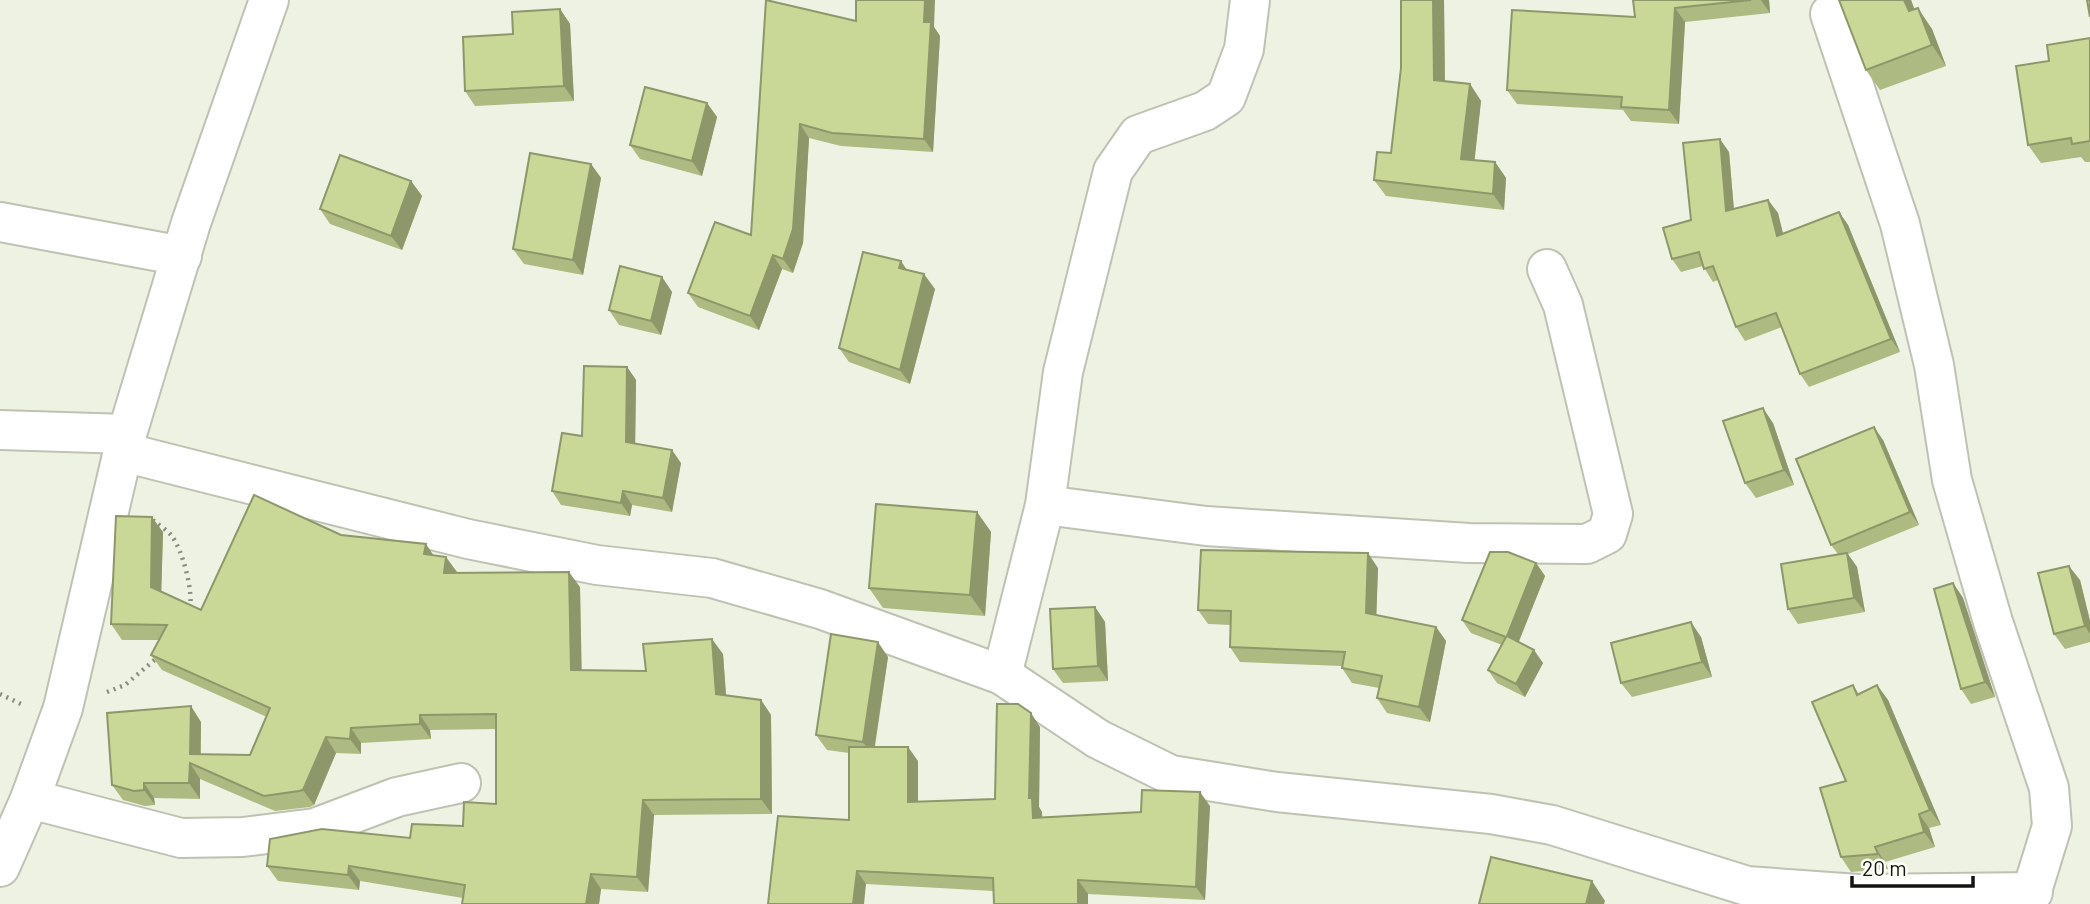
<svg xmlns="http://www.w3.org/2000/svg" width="2090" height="904" font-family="Barlow,sans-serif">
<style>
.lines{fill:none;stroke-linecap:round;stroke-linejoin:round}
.minor-casing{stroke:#bec2b3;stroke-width:42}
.path{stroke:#898c81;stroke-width:4.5;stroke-dasharray:2 5;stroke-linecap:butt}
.minor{stroke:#fff;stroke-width:38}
.wall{fill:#adba82}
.shaded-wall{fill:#8d976a}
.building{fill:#c9d897;stroke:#8d976a;stroke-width:2}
</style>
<rect width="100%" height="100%" fill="#eef2e2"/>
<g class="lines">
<defs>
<g id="minor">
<polyline points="1830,14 1900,224 1934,365 1952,480 1993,622 2049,788 2052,826 2028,904"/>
<polyline points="0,222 182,256"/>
<polyline points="0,430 127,434"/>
<polyline points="123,452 468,539 597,565 712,578 820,609 1002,675 1098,739 1171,775 1277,792 1491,814 1552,825 1747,886 1858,894 2033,892"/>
<polyline points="1045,505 1206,526 1469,543 1587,544 1607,534 1613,514 1563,305 1547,269"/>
<polyline points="1002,675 1045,505 1063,372 1113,171 1138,135 1205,111 1226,97 1244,49 1250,0"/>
<polyline points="30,799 181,838 243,837 315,828 397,797 461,783"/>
<polyline points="0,867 30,799 63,708 127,434 191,223 269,0"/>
</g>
</defs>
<use href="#minor" class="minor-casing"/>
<g class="path">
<path d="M153 520C158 525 166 529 171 535 182 548 195 595 189 611"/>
<polyline points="107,692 125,685 157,658"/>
<polyline points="0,694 21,704"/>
</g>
<use href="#minor" class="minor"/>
</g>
<g class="wall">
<polygon points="766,0 856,21 934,27 940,36 933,152 841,146 809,138 803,243 793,273 782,269 759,330 698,307 688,293 751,235"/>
<polygon points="1401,0 1444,0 1445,81 1470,84 1481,101 1474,160 1495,162 1506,178 1504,210 1386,196 1374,180 1391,153 1401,68"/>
<polygon points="1633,0 1769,0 1770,13 1685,22 1679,124 1631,121 1623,110 1517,104 1507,90 1635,17"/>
<polygon points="1839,0 1911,0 1914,9 1932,29 1946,66 1880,90 1866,70"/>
<polygon points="560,9 570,24 574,101 475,106 465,91 513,34"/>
<polygon points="2090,38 2090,162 2085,162 2081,157 2041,163 2028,145 2049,61"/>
<polygon points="707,103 717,117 702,176 640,159 630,145"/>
<polygon points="1729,152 1734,209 1768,200 1778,213 1783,234 1839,212 1848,225 1900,352 1809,387 1800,374 1782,327 1745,341 1736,327 1718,280 1713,282 1703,266 1681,272 1672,259 1691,220"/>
<polygon points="591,164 601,178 583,275 524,264 513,249"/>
<polygon points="411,181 422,196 402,250 330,224 320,209"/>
<polygon points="907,270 935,289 910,384 849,362 839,348"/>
<polygon points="662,277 672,292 661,335 619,325 609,310"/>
<polygon points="627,367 636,380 635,444 681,463 672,512 632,505 630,516 561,505 552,491 582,436"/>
<polygon points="1773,423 1794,485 1756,498 1745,483"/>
<polygon points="1883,440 1919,525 1848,554 1857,567 1865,612 1798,624 1788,609 1838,554 1831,545"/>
<polygon points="977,512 991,532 985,616 883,608 869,588"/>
<polygon points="163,532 161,592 201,610 341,535 434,556 457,573 580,587 581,670 646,671 723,654 726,695 761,700 771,715 772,814 654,815 648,892 601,889 599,904 462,904 463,898 360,881 359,890 278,881 267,866 410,838 463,826 496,804 496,729 430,730 431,739 361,743 361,754 336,753 314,805 310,807 275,811 200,779 200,799 154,798 155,805 145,806 123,800 112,785 201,722 201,754 250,755 267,717 162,670 151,655 159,640 122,640 111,624"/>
<polygon points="1536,563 1545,576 1518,642 1543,663 1525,697 1497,683 1488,670 1502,645 1471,633 1462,620"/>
<polygon points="1378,568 1376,615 1436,627 1446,641 1430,722 1387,713 1377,698 1379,688 1352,683 1342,668 1342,666 1240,662 1230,647 1231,625 1208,624 1198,610"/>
<polygon points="2080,580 2090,621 2090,642 2065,649 2054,634"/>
<polygon points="1953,583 1963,598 1995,697 1971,704 1961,689"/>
<polygon points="1095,607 1105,622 1108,681 1063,683 1053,669"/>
<polygon points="1701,637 1712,677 1632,697 1621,683"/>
<polygon points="888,657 875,747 918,761 918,802 995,799 1040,727 1039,807 1042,812 1042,817 1141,812 1210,806 1205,900 1088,894 994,891 866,884 768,904 849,820 849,753 827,750 816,735"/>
<polygon points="1853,685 1859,694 1877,685 1888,700 1941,825 1929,828 1935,847 1885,862 1888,869 1851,872 1841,857"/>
</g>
<g class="shaded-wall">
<polygon points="925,0 935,0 934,27 940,36 933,152 924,139"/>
<polygon points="1433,0 1444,0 1445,96 1434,80"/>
<polygon points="1761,0 1769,0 1770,13"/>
<polygon points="1904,0 1911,0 1923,32 1909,11"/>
<polygon points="1675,8 1685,22 1679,124 1669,110"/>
<polygon points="1918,8 1932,29 1946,66 1932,45"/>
<polygon points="560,9 570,24 574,101 564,86"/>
<polygon points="1470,84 1481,101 1473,175 1461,159"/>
<polygon points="707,103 717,117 702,176 692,161"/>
<polygon points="800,124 809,138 803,243 793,273 783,259"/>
<polygon points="1720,139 1729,152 1735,224 1726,211"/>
<polygon points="1495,162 1506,178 1504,210 1493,194"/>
<polygon points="591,164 601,178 583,275 573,260"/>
<polygon points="411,181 422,196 402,250 391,236"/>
<polygon points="1768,200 1778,213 1787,250 1777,236"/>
<polygon points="1839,212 1848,225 1900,352 1891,339"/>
<polygon points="773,255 782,269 759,330 750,316"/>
<polygon points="901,261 911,276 899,268"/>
<polygon points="924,274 935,289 910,384 900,370"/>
<polygon points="662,277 672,292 661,335 651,321"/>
<polygon points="627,367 636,380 635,455 626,442"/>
<polygon points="1763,408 1773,423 1794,485 1784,470"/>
<polygon points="1874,427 1883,440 1919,525 1910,512"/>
<polygon points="672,450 681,463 672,512 663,498"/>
<polygon points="623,491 632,505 630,516 621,503"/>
<polygon points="977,512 991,532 985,616 970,595"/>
<polygon points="152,517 163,532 161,602 151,587"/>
<polygon points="426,544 436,559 424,554"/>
<polygon points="1368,553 1378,568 1376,627 1366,613"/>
<polygon points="1847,553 1857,567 1865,612 1854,598"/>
<polygon points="446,557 457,572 444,573"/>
<polygon points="1536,563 1545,576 1516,649 1507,636"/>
<polygon points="2069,566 2080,580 2090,621 2090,634 2085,626"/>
<polygon points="569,572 580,587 582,685 571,670"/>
<polygon points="1953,583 1963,598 1995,697 1985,682"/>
<polygon points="1095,607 1105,622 1108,681 1098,666"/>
<polygon points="1691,622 1701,637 1712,677 1702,662"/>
<polygon points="1436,627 1446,641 1430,722 1419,707"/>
<polygon points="712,639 723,654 727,709 716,694"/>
<polygon points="878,642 888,657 873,756 863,742"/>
<polygon points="1534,650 1543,663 1525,697 1516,684"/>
<polygon points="1877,685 1888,700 1941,825 1930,810"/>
<polygon points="761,700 771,715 772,814 761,799"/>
<polygon points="191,706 201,722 200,768 190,754"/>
<polygon points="1031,713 1040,727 1039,807 1042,812 1043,831 1033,818 1029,798"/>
<polygon points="420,715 430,730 431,739 420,724"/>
<polygon points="351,728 361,743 361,754 350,739"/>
<polygon points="326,737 336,753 314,805 303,790"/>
<polygon points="908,747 918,761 918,816 908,802"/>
<polygon points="190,763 200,779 200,799 189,783"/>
<polygon points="144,783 154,798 155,805 144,790"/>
<polygon points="1200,792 1210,806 1205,900 1196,887"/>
<polygon points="643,800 654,815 648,892 637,877"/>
<polygon points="1919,814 1929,828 1935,847 1924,832"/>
<polygon points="1875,847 1885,862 1888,869 1878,854"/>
<polygon points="349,866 360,881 359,890 348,875"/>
<polygon points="857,871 866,884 864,904 853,904"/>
<polygon points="591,874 601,889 599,904 586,904"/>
<polygon points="1078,880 1088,894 1088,904 1078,904"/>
<polygon points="1592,881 1605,901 1604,904 1586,904"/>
</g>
<g class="building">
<polygon points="766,0 856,21 856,0 925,0 924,22 931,22 924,139 832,133 800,124 793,229 783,259 773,255 750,316 688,293 715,222 751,235"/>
<polygon points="1401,0 1433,0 1434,80 1470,84 1461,159 1495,162 1493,194 1374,180 1377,152 1391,153 1401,68"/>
<polygon points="1633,0 1751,0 1675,8 1669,110 1621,107 1622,97 1507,90 1512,10 1635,17"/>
<polygon points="1839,0 1904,0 1909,11 1918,8 1932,45 1866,70"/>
<polygon points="2087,0 2090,0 2090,17"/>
<polygon points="560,9 564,86 465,91 463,37 513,34 512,12"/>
<polygon points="2090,38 2090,141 2072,144 2071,138 2028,145 2016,66 2049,61 2047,45"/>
<polygon points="645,87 707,103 692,161 630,145"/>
<polygon points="1720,139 1726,211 1768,200 1777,236 1839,212 1891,339 1800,374 1776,313 1736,327 1713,266 1704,269 1699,252 1672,259 1663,228 1691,220 1683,143"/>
<polygon points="530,153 591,164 573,260 513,249"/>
<polygon points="340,155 411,181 391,236 320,209"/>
<polygon points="863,252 901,261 899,268 924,274 900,370 839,348"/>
<polygon points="620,266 662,277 651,321 609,310"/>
<polygon points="584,366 627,367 626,442 672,450 663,498 623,491 621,503 552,491 562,433 582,436"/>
<polygon points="1763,408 1784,470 1745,483 1723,421"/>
<polygon points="1874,427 1910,512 1831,545 1796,459"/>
<polygon points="254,495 341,535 426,544 424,554 446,557 444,573 569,572 571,670 646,671 643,644 712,639 716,694 761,700 761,799 643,800 637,877 591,874 586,904 462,904 465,885 349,866 348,875 267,866 270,839 322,829 410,838 412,824 463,826 464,802 496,804 496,714 420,715 420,724 351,728 350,739 326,737 303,790 299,791 264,796 190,763 189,783 144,783 144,790 134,791 112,785 107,713 191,706 190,754 250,755 270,708 151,655 167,625 111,624 116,516 152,517 151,587 201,610"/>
<polygon points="876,504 977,512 970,595 869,588"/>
<polygon points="1201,550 1368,553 1366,613 1436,627 1419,707 1377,698 1382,676 1342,668 1345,652 1230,647 1231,611 1198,610"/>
<polygon points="1490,552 1508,552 1536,563 1507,636 1534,650 1516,684 1488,670 1506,637 1462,620"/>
<polygon points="1847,553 1854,598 1788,609 1781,564"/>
<polygon points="2069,566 2085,626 2054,634 2038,573"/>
<polygon points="1953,583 1985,682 1961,689 1934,589"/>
<polygon points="1095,607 1098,666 1053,669 1050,609"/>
<polygon points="1691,622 1702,662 1621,683 1611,643"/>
<polygon points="831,634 878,642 863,742 816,735"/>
<polygon points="1853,685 1857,695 1877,685 1930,810 1919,814 1924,832 1875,847 1878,854 1841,857 1820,788 1846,781 1812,702"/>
<polygon points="997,704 1018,704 1031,713 1029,798 1032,798 1033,818 1141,812 1142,790 1200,792 1196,887 1078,880 1078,904 994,904 993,878 857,871 853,904 768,904 778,816 849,820 849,747 908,747 908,802 995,799"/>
<polygon points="1491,857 1592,881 1586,904 1479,904"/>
</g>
<path d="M1852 876v10h121v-10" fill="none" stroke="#141510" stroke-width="3.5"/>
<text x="1862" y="876" font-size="21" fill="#141510" stroke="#fcfff5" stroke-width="5" paint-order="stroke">20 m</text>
</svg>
